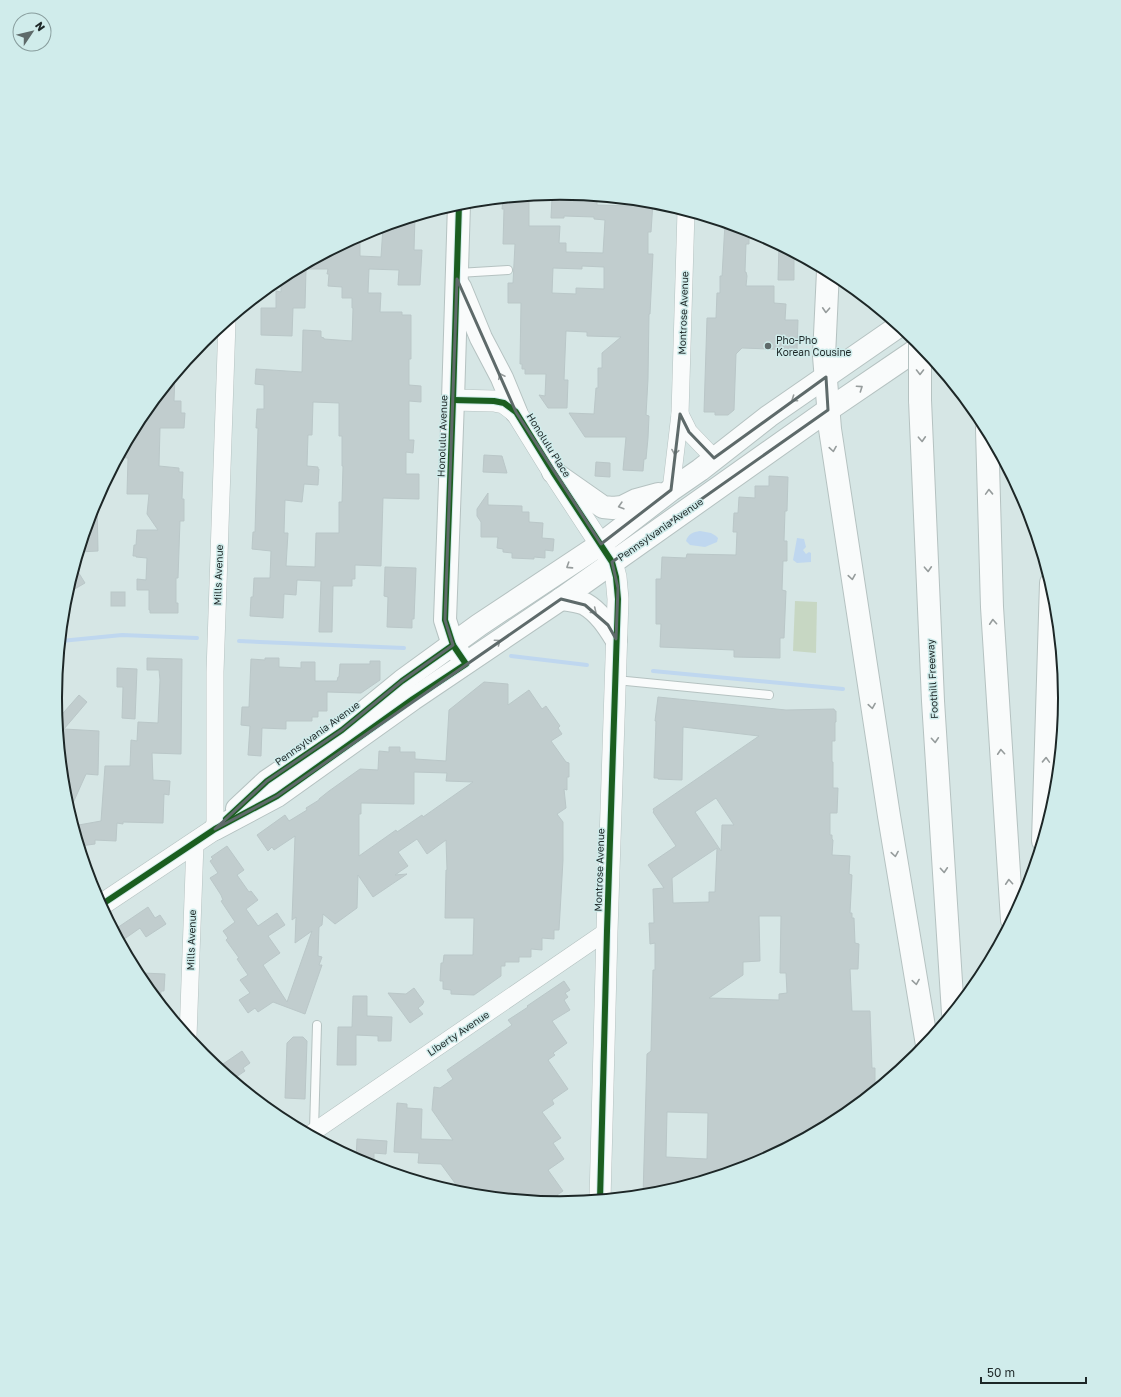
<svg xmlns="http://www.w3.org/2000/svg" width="1121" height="1397" font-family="'Golos Text',sans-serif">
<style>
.green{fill:#c7d7c3}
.water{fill:#bfd7ef}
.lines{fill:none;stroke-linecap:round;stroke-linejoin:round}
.stream{stroke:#bfd7ef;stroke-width:4}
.building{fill:#c1cdce;stroke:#bac7c8;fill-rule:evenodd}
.service-casing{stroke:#b5c2c1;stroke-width:10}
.minor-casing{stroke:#b5c2c1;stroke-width:18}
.tertiary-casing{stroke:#b5c2c1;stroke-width:22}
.secondary-casing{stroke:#b5c2c1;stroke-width:24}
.motorway-casing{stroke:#b5c2c1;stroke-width:24}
.service{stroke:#f9fbfb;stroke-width:8}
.minor{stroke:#f9fbfb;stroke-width:17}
.tertiary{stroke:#f9fbfb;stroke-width:21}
.secondary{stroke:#f9fbfb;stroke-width:22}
.motorway{stroke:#f9fbfb;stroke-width:22}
.motorway-bridge-casing{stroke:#b5c2c1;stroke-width:24;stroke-linecap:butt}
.motorway-bridge{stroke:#f9fbfb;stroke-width:22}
.cycleway-casing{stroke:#d0eceb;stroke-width:8}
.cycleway{stroke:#1b5e20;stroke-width:6}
.oneway{stroke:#969c9c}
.marked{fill:none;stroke:#5e6a6a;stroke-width:3;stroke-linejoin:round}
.poi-dot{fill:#5e6a6a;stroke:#d0eceb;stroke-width:1.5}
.labels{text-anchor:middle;stroke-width:3;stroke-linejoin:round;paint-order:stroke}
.street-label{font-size:10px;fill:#1d2727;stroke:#d0eceb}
.poi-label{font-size:10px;fill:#1d2727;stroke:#d0eceb;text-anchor:start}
.rim{fill:none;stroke:#1d2727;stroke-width:2}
</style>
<rect width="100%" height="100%" fill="#d6e6e5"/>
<polygon class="green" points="795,601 817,602 816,653 793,651"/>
<g class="water">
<path d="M700 531 711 533 716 536 718 538 717 542 705 547 690 545 686 541C688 534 693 532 700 531Z"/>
<polygon points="797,538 804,539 806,547 803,550 806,554 809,552 811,553 811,562 797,563 793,560"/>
</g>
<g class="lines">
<g class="stream">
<polyline points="61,641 122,635 197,638"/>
<polyline points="239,641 404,648"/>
<polyline points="511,656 587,665"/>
<polyline points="653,671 843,689"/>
</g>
</g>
<g class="building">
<path d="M577 195 597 197V205L632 206V200L653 202 651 232H648V254H653L650 314H649L648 379 646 415 649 416 648 438 646 459H644L643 471 623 470 626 437H585L569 413 594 414 596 388H598V368H602V353L621 337 587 336V332L566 331 564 380H568L567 408H548L539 395 545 396 546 374H525V369H522V364H520L521 303H508V283H513L515 244H503L504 209H502L503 199 529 196V226H560L559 243H566V252L603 253 605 220 594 219V217L564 216V218H551L552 198 577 199ZM582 266 604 267V289L576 288V294L552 293 553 268 582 269Z"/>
<path d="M415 217 414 250H422L420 285H398L399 270 369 269 368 293H381L380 312H402V315H411V359H409V385L421 386V402L409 401V440H414L413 453 406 452V474H419V499L383 498 381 566 355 565V579H352V586H333L332 632H319L321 581 297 580 296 595 284 594 283 618 250 616 251 597H253L254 578H270L271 551 252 549 253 532H255L258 428H256L257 409H264V385L255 384 256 369 302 372 303 330 321 331V337L324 338V339L352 341 353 308H352V298H342V287L328 286 329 274H327L328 269H306L305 308H293L292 336 261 335V308H276V291L281 292V278L360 235V256L381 257 383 227ZM313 402 339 403V436H342V466H343L342 502H339V533H316L315 567 286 566 288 533H284L285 500 302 502 304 484 318 485 319 469H318V467L307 466 308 435H312Z"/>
<polygon points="725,223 749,230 749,244 746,244 745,272 746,272 747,276 746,286 774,286 774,303 786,304 785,320 798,320 797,350 742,348 736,354 734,410 728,415 715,415 715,412 704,412 707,318 716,318 717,293 720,293 720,276 722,276"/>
<polygon points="779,245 794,253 794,280 778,280"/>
<polygon points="175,375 174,401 181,401 181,413 185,413 184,428 160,428 159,466 179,468 179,472 183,472 182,499 184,499 184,521 180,521 178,578 176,578 176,603 178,603 178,613 150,613 150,610 149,610 149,590 137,590 137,579 146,580 147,558 136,557 136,556 133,556 134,545 136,545 137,530 158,530 147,514 149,494 127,494 128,458 119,457 140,417"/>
<polygon points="484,455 502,456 507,473 483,472"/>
<polygon points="596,462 610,463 610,477 595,476"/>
<polygon points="769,476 788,477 787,511 785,511 784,541 787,541 787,561 783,561 782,590 786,591 784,638 780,638 780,658 734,657 734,650 660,647 661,624 656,624 656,579 661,579 662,557 686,558 687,554 736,555 737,532 733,532 734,513 738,513 739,497 755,498 755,486 769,486"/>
<polygon points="488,493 488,505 522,506 522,512 529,512 529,522 543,523 542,538 554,539 553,551 545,550 545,558 534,557 534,559 512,558 512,553 503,552 503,549 497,548 498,537 481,537 481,522 477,516 477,509"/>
<polygon points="95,502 97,503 98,551 79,552"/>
<polygon points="75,567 85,583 66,594"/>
<polygon points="385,567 416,568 414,619 412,619 412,628 387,627 388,597 384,596"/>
<rect x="111" y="592" width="14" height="14"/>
<polygon points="147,658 182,659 181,754 152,753 153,780 170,781 169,795 164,794 163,823 123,822 123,824 117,823 116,841 95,840 95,844 80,846 73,826 101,821 105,766 130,766 131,740 137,741 138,722 158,723 160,680 159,670 147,670"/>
<polygon points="265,658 279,658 279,667 301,668 301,662 315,662 315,681 337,681 338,677 339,677 340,664 370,664 370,661 380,661 380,680 361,693 327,692 327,711 318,711 318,717 312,717 312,721 286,721 286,729 262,728 261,756 248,755 250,726 241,725 242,707 249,707 251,659 265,660"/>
<polygon points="117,668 137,669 135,719 122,718 123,687 117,687"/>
<path d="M484 682 508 684V705L529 690 542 709 546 706 560 726 558 728 562 734 551 741 566 762 569 763V777H567V790L564 789 566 808 557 814 563 822V860L559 930H554V939L542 938V950L531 949V957H519V962H505V966H501V976L474 995 451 994V990L443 989V981H440L441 963H443L444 955H473L474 918H445L446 870H447L446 840 427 854 417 839 398 852 408 866 395 875 407 874 373 897 358 875 357 908 335 924 323 914 322 925 319 927 318 956 322 957 319 965H322L305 1014 273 1002 258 1012 255 1008 248 1013 239 1000 250 993 240 980 248 975 237 959 239 958 226 940 228 938 223 931 235 922 221 901 223 900 221 895 210 878 218 873 210 861 213 859 211 857 227 846 244 870 237 875 249 892 251 891 258 900 246 909 258 926 277 913 285 925 268 936 280 953 263 965 287 1002 312 931 295 943 296 917 292 920 295 836 274 850 272 847 268 851 257 835 285 815 289 821 307 810 306 808 319 800V799L329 791 360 769 378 770 379 751 389 752V747H400V752H415V759L446 761 449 710ZM414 772 447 773 446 781 473 782 423 817 422 815 397 832 396 830 359 856V814H361V803L414 804Z"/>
<polygon points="79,695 87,702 64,729 99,731 98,775 86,774 69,812 65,797 57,720"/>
<path d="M658 697 786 710 834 709 835 711H836V722H835V741H832V762H833V788H838L837 813H830V835H832V839L833 840 832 855 850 856 849 874 852 875 850 913H852V918H854L855 943 859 944 858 969H850L852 1011H870L872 1068H875V1091L841 1119 833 1124 820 1123V1130L754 1166 659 1194 643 1196 647 1054 651 1051 653 970H655V943L650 944 649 923H654L653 889 664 888 648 865 676 846 653 812 654 811 653 809 759 736 683 727 682 780 658 779V778H654L656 721H655ZM716 798 734 825H722L721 851 695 812ZM717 848 715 892H709V902L673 903 672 878ZM759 916H781L780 973H786L787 993 779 994V1000L709 998 743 975V962L760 961ZM667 1112 708 1113 707 1159 666 1157Z"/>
<polygon points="148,907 155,918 160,915 166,924 146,937 140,928 120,942 114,930"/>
<polygon points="143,973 165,974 164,991 161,991 160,1004 142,982"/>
<polygon points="564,981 570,990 565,993 568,997 564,1000 570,1010 552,1021 567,1043 553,1053 555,1055 548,1060 568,1089 552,1100 554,1104 542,1112 561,1138 553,1143 564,1159 548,1170 563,1191 557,1195 563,1204 463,1194 441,1164 418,1163 419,1153 394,1152 397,1103 407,1104 407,1108 422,1109 421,1139 453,1140 432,1110 434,1087 440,1088 453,1079 447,1070 512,1025 508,1020 528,1007 527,1006"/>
<polygon points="414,988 424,1002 423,1003 423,1004 418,1008 423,1014 410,1023 388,993 406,994"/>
<polygon points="353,996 367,996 367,1016 392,1017 391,1041 378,1041 378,1036 356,1035 356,1065 337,1065 338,1027 352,1027"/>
<polygon points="293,1037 303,1037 307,1041 305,1099 285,1098 287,1043"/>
<polygon points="242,1051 250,1063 243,1068 245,1071 233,1079 223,1064"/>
<polygon points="357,1139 387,1141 386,1154 374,1153 374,1164 363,1163 356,1160"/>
</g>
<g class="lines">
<defs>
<g id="service">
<polyline points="458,273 508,270"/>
<polyline points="616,680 769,695"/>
<polyline points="314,1130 317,1025"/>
</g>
<g id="minor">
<polyline points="680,414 689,432 714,458"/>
<polyline points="671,490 680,414 686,211"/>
<polyline points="215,829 215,672 227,322"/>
<polyline points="188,1037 195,843"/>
<polyline points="309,1135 607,931"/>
</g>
<g id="tertiary">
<polyline points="453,400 494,401 504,403 516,412 553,472 612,562 616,577 618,599 607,931 600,1200"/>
<polyline points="101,905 215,829"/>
</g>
<g id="secondary">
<polyline points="459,204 453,400 445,620 453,645 461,656"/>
<polyline points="460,287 481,338 502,378 516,412"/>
<polyline points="553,472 603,507 613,508 622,507 636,500 658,494"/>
<path d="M561 599C569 600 578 601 585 604 599 612 608 626 616 639"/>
<polyline points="237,809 267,781 342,730 402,681 479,625 601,544 671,490 700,470 769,416 899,326"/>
<polyline points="215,829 277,796 413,699 561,599 828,410 922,346"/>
</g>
<g id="motorway">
<polyline points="828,271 824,356 830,429 889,816 927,1045"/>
<polyline points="920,400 933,701 953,1013"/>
<polyline points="987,429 992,607 1012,920"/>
<polyline points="1043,841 1051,583"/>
</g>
</defs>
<use href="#service" class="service-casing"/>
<use href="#minor" class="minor-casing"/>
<use href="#tertiary" class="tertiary-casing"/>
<use href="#secondary" class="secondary-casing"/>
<use href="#motorway" class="motorway-casing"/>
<use href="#service" class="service"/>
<use href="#minor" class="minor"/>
<use href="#tertiary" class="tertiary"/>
<use href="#secondary" class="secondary"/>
<use href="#motorway" class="motorway"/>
<defs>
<polyline id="motorway-bridge" points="920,400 920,344"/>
</defs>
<use href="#motorway-bridge" class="motorway-bridge-casing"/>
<use href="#motorway-bridge" class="motorway-bridge"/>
<defs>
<g id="cycleway">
<polyline points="453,400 494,401 504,403 516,412 553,472 612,562 616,577 618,599 607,931 600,1200"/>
<polyline points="226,819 267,781 342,730 402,681 453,645"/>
<polyline points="101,905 215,829 277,796 413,699 466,664 453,645 445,620 453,400 459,204"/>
</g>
</defs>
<use href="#cycleway" class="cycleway-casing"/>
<use href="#cycleway" class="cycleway"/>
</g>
<defs><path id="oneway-chevron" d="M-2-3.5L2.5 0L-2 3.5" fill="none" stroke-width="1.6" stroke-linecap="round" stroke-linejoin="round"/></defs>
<g class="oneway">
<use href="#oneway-chevron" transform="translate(826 310) rotate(93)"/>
<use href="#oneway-chevron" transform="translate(920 372) rotate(90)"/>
<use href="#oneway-chevron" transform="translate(501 376) rotate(-116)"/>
<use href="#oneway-chevron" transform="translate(860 388) rotate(-34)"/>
<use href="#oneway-chevron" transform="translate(794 399) rotate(146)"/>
<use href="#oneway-chevron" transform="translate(922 439) rotate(87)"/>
<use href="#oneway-chevron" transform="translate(833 449) rotate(81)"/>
<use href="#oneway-chevron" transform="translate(675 452) rotate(99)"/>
<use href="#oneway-chevron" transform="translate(989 492) rotate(-92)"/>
<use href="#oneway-chevron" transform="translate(621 506) rotate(164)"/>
<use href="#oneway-chevron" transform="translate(569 566) rotate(147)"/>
<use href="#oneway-chevron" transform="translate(928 569) rotate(87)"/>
<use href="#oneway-chevron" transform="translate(852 577) rotate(81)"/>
<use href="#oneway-chevron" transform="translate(594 611) rotate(39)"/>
<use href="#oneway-chevron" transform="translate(993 622) rotate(-94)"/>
<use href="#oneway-chevron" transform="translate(498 642) rotate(-35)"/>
<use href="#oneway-chevron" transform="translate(872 706) rotate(81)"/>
<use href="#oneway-chevron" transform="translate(935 740) rotate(86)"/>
<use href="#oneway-chevron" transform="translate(1001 752) rotate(-94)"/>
<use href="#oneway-chevron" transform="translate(1046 760) rotate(-88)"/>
<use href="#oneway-chevron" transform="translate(895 854) rotate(81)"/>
<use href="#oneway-chevron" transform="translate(944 870) rotate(86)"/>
<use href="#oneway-chevron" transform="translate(1009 882) rotate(-94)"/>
<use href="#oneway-chevron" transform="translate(916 982) rotate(81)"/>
</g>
<path class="marked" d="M457 279 516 412 601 544 671 490 680 414 689 432 714 458 826 377 828 410 612 562 618 588 616 639 608 625 585 605 561 599 277 796 215 829 267 781 342 730 402 681 453 645 445 620Z"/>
<circle class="poi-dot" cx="768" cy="346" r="4"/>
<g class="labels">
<g class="street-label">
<text transform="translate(683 313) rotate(-88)" y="4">Montrose Avenue</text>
<text transform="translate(442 436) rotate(-88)" y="4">Honolulu Avenue</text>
<text transform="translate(549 445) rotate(58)" y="4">Honolulu Place</text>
<text transform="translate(660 529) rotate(-35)" y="4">Pennsylvania Avenue</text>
<text transform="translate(218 575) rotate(-88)" y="4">Mills Avenue</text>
<text transform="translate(932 679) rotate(-93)" y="4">Foothill Freeway</text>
<text transform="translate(317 733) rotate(-36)" y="4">Pennsylvania Avenue</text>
<text transform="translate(599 870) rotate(-88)" y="4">Montrose Avenue</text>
<text transform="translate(191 940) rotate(-88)" y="4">Mills Avenue</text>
<text transform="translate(458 1033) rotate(-34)" y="4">Liberty Avenue</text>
</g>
<g class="poi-label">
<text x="776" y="344">Pho-Pho<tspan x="776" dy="12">Korean Cousine</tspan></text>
</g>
</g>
<path d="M0 0H1121V1397H0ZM62 698a498 498 0 1 1 996 0a498 498 0 1 1-996 0Z" fill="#d0eceb" fill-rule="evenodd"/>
<path class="rim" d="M62 698a498 498 0 1 1 996 0a498 498 0 1 1-996 0Z"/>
<g transform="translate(32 32) rotate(55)"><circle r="19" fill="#d0eceb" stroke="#889d9d"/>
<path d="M0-3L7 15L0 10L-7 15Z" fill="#5e6a6a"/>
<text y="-6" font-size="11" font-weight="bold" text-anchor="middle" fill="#1d2727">N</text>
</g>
<path d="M981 1377v6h105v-6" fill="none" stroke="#1d2727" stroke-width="2"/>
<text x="987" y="1377" font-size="12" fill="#1d2727" stroke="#d0eceb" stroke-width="3" paint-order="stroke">50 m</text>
</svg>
